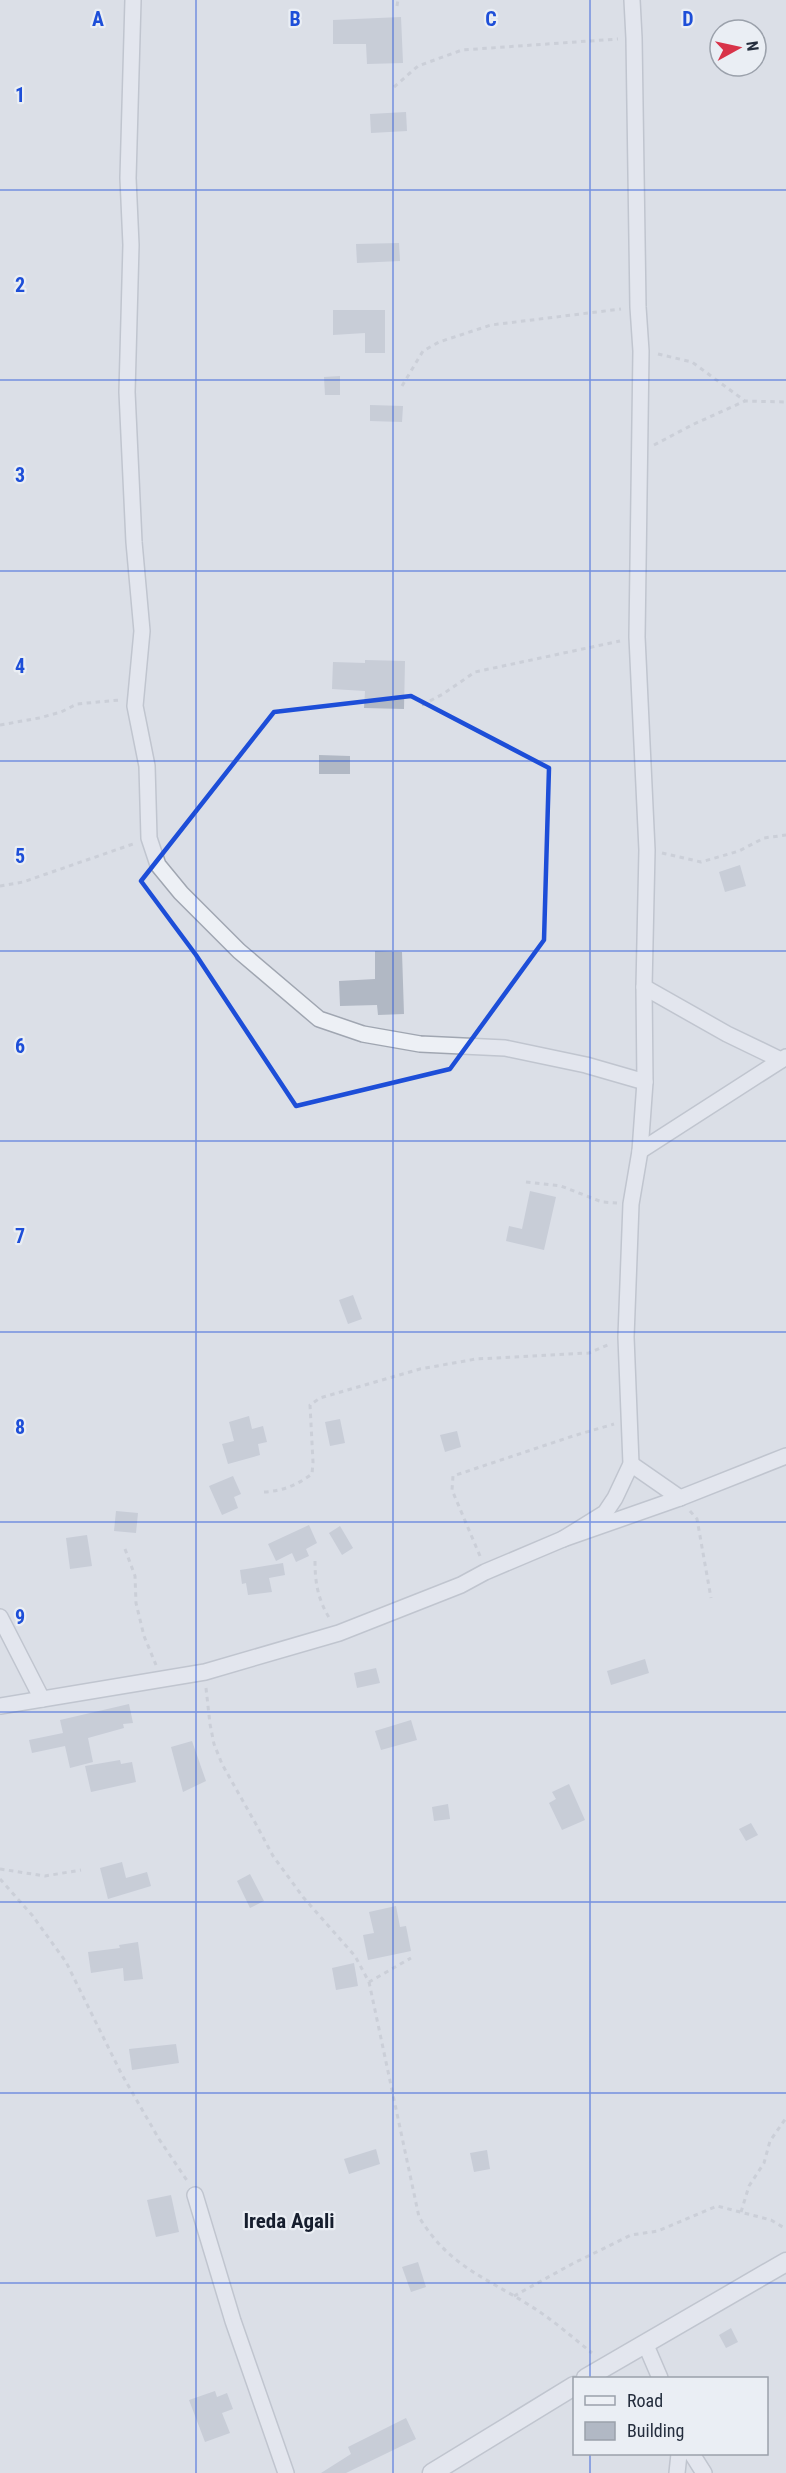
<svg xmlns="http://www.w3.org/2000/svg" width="786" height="2473" font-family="'Roboto Condensed',sans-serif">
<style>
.building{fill:#b1b8c4}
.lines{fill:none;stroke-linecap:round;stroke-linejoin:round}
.minor-casing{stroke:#a0a6b1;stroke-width:18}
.tertiary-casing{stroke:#a0a6b1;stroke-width:21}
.path{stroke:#b9bdc5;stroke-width:3;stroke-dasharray:4.5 4.5;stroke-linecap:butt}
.minor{stroke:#edf0f5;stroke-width:15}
.tertiary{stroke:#edf0f5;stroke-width:18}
.marked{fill:none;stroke:#1d4ed8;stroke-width:4.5;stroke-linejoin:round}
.grid{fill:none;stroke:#1d4ed8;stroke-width:1.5;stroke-opacity:0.55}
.labels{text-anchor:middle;stroke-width:4.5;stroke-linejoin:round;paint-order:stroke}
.quarter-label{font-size:21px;font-weight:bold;fill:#161e2e;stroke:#eaeef4}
.grid-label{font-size:20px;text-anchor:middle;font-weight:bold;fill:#1d4ed8;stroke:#eaeef4;stroke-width:4.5;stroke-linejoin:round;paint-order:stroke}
</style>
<rect width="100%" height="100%" fill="#dbdfe7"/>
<g class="building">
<polygon points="401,17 403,63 367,64 366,44 333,44 333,20"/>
<polygon points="406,112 407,131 371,133 370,114"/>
<polygon points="399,243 400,261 357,263 356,244"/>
<polygon points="333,310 385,310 385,353 365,353 365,333 333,335"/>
<polygon points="340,376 340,395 325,395 324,377"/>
<polygon points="370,405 403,406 402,422 370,421"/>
<polygon points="365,660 405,661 404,709 364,708 365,691 332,689 333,662 365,663"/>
<polygon points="319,755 350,756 350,774 319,774"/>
<polygon points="740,865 746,886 725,892 719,872"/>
<polygon points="375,951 402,952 404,1014 378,1015 377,1005 340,1006 339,981 375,979"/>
<polygon points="530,1191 556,1197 544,1250 506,1241 509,1226 522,1229"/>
<polygon points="353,1295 362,1319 348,1324 339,1300"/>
<polygon points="249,1416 252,1429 263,1426 267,1442 258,1444 260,1455 228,1464 222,1444 234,1441 229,1422"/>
<polygon points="340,1419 345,1443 330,1446 325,1422"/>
<polygon points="457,1431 461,1447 445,1452 440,1435"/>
<polygon points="233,1476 241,1494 234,1497 238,1508 222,1515 209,1486"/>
<polygon points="116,1511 138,1513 136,1533 114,1531"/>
<polygon points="309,1525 317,1543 306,1549 309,1556 296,1562 292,1553 276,1561 268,1544"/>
<polygon points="340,1526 353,1548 342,1555 329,1533"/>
<polygon points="87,1535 92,1566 70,1569 66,1538"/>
<polygon points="283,1563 285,1575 269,1578 272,1592 248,1595 246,1583 242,1584 240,1570"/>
<polygon points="645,1659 649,1673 611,1685 607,1671"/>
<polygon points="376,1668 380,1683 357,1688 354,1673"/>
<polygon points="129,1704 133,1723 123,1724 124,1728 88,1738 93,1762 70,1768 65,1746 32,1753 29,1740 63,1733 60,1720"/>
<polygon points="411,1720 417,1740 381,1750 375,1731"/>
<polygon points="192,1741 206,1781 183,1792 171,1747"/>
<polygon points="120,1760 121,1764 132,1762 136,1782 91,1792 85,1766"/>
<polygon points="569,1784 585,1820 562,1830 549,1803 556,1799 552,1792"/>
<polygon points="448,1804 450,1819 434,1821 432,1807"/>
<polygon points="751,1823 758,1835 746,1841 739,1829"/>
<polygon points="122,1862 126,1878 147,1872 151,1886 108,1899 100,1868"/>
<polygon points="250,1874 264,1901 250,1908 237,1881"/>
<polygon points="396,1906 400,1927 406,1926 411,1951 368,1960 363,1935 374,1933 369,1912"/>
<polygon points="138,1942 143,1979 124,1981 123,1968 91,1973 88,1952 120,1948 119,1945"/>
<polygon points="354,1963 358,1986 336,1990 332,1968"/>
<polygon points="176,2044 179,2063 132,2070 129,2049"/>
<polygon points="376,2149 380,2164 349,2174 344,2159"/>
<polygon points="487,2150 490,2169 474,2172 470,2153"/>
<polygon points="171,2195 179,2232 156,2237 147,2200"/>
<polygon points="418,2262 426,2287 411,2292 402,2267"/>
<polygon points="731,2328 738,2342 726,2348 719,2335"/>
<polygon points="215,2391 217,2397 227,2393 233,2409 222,2413 230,2433 205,2442 189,2400"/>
<polygon points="406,2418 416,2439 346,2473 321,2473 351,2454 348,2447"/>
</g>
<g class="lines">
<defs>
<g id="minor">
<polyline points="133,0 128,178 131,245 127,392 134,542 142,631 135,706 147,766 149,838 158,865 181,893 239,951 319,1019 363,1034 420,1044 505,1048 586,1065 645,1082"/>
<polyline points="644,987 727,1034 781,1060"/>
<polyline points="640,1151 786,1057"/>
<polyline points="631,1464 680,1498"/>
<polyline points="563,1539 605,1513 615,1498 631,1464 626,1337 631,1204 640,1151 645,1082 644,987 647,850 637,637 641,351 638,307 634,38 632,0"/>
<polyline points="0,1617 42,1699"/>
<polyline points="0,1706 205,1672 339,1633 461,1585 485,1572 563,1539 680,1498 786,1456"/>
<polyline points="195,2195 233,2321 286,2473"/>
<polyline points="645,2343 660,2378"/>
<polyline points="692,2454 704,2473"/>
<polyline points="677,2473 679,2454"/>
</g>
<g id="tertiary">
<polyline points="586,2378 786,2262"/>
<polyline points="432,2473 574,2386"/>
</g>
</defs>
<use href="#minor" class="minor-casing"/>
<use href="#tertiary" class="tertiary-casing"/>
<g class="path">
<polyline points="397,6 398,0"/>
<polyline points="394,87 418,66 462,50 618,39"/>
<polyline points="658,354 692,362 745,401 786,402"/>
<polyline points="402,386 423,351 439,342 491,325 621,309"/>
<polyline points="654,445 694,424 745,401"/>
<polyline points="422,705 443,694 475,672 620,641"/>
<polyline points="0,725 39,718 61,712 77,704 120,700"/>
<polyline points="662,853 701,862 739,851 764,838 786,835"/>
<polyline points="0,886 23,882 133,844"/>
<polyline points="526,1182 561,1186 602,1202 617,1203"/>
<path d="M264 1492C283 1491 297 1485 312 1474L313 1462 310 1405 320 1398 420 1369 476 1359 589 1353 610 1344"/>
<polyline points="690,1511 697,1519 711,1598"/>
<polyline points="125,1549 135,1576 136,1603 144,1636 156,1665"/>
<polyline points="480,1556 452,1490 453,1476 573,1436 614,1424"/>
<path d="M315 1561C315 1583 318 1600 330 1619"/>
<polyline points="206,1688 210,1724 214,1744 222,1764 257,1826 273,1856 303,1897 355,1956 369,1982 411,1958"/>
<polyline points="0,1869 45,1876 81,1870"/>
<polyline points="0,1879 32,1915 66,1962 121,2073 159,2139 188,2182"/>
<path d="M369 1982 419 2217C449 2266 483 2276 529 2305 552 2319 572 2337 592 2353"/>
<polyline points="741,2212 749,2186 764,2163 770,2141 786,2118"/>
<polyline points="514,2296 572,2264 631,2235 658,2231 717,2206 771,2220 786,2229"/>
</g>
<use href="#minor" class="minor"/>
<use href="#tertiary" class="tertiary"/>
</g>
<path d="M0 0H786V2473H0ZM411 696 549 768 544 940 450 1069 296 1106 196 955 141 881 274 712Z" fill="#dbdfe7" fill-opacity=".55" fill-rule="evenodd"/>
<path class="marked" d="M411 696 549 768 544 940 450 1069 296 1106 196 955 141 881 274 712Z"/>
<path class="grid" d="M196 0V2473M393 0V2473M590 0V2378M0 190H786M0 380H786M0 571H786M0 761H786M0 951H786M0 1141H786M0 1332H786M0 1522H786M0 1712H786M0 1902H786M0 2093H786M0 2283H786M590 2454V2473"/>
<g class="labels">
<g class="quarter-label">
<text x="289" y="2228">Ireda Agali</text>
</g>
</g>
<g class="grid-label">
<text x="98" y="26">A</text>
<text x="295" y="26">B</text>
<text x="491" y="26">C</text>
<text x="688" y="26">D</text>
<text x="20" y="102">1</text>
<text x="20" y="292">2</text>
<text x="20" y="482">3</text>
<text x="20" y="673">4</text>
<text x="20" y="863">5</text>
<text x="20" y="1053">6</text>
<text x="20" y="1243">7</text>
<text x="20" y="1434">8</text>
<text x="20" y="1624">9</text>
</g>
<rect x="573" y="2377" width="195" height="78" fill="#eaeef4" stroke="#9ba1ab" stroke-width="1.5"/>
<rect x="585" y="2396" width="30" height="9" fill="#edf0f5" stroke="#9ba1ab" stroke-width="1.5"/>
<text x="627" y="2407" font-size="18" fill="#242d3d">Road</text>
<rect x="585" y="2422" width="30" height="18" fill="#b1b8c4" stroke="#9ba1ab" stroke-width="1.5"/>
<text x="627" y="2437" font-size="18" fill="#242d3d">Building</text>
<g transform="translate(738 48) rotate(82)"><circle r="28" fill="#eaeef4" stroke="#9ba1ab" stroke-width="1.5"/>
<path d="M0-4.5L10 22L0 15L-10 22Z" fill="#d83349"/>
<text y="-9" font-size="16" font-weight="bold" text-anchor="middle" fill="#242d3d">N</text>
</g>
</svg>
